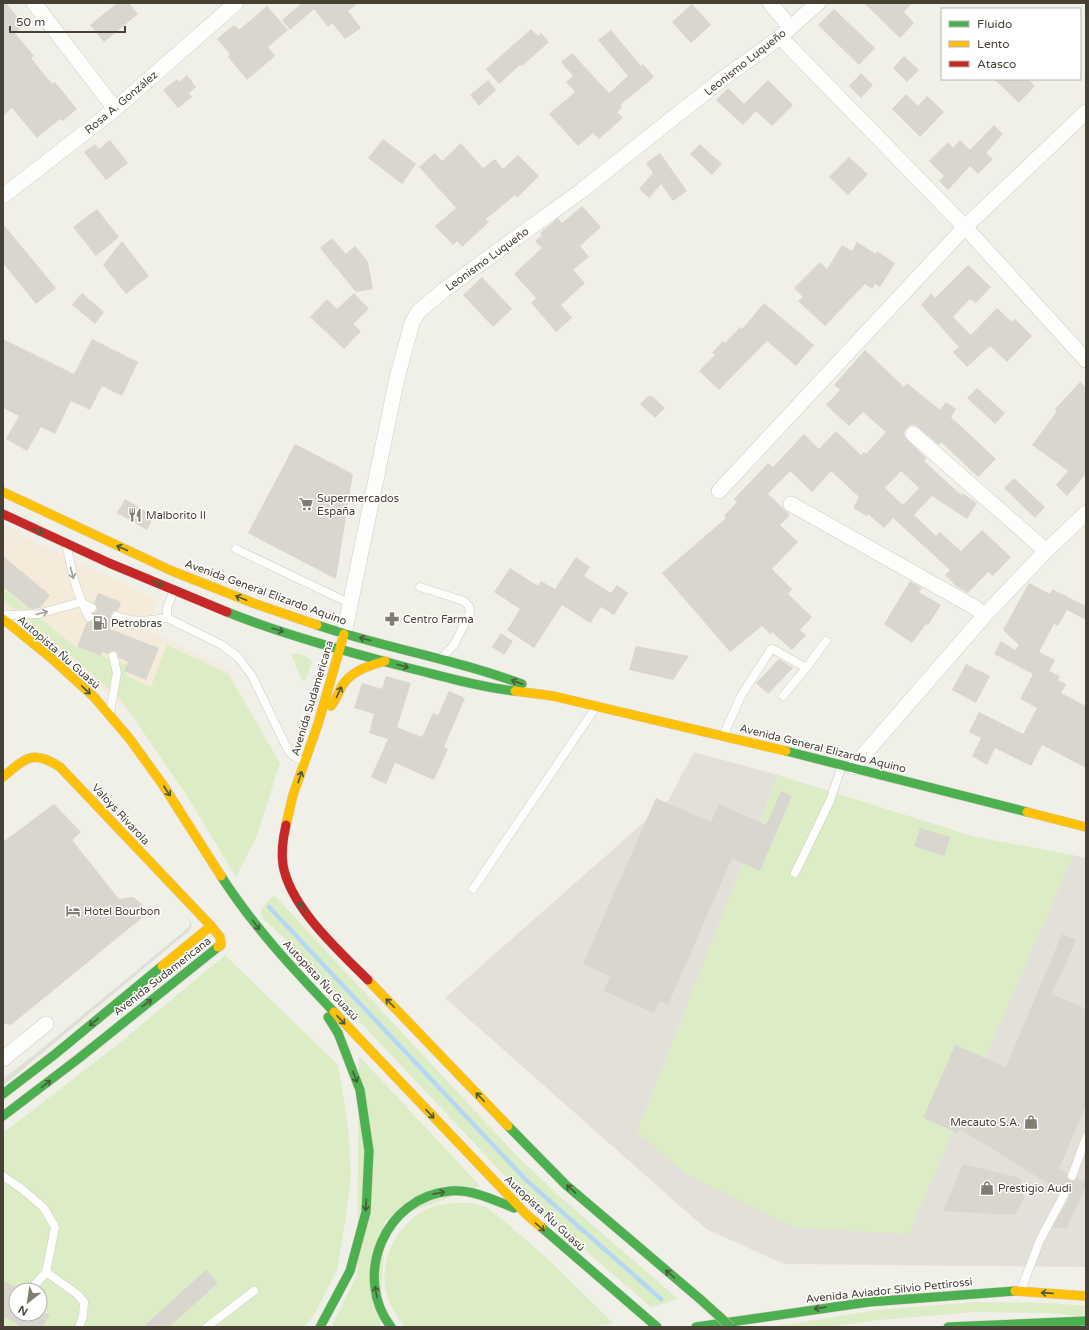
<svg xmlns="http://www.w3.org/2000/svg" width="1089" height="1330" font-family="'Varela Round',sans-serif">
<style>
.commercial{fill:#f4ebda}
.industrial{fill:#e3e0d9}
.green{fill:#dcedc6;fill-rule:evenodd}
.parking{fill:#dfded8}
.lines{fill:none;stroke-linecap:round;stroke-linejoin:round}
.stream{stroke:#b6d7f2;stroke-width:4.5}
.building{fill:#d9d6cf;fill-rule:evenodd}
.lane-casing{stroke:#ceccc6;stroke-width:9}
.street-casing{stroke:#ceccc6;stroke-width:16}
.fast-casing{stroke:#d0ccbf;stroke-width:10}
.slow-casing{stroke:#d0ccbf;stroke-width:10}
.jam-casing{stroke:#d0ccbf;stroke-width:10}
.lane{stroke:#fdfdfc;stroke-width:8}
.street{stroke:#fdfdfc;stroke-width:15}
.fast{stroke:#4caf50;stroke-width:9}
.slow{stroke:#ffc107;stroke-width:9}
.jam{stroke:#c62828;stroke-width:9}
.fast-bridge-casing{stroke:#cabea2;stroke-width:10;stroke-linecap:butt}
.fast-bridge{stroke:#4caf50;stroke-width:9}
.oneway{stroke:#485c3b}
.oneway2{stroke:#a29e98}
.labels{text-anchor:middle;stroke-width:3;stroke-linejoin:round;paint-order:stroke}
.street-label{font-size:11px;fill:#474034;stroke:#fff}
.poi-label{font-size:11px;fill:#474034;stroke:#fff;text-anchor:start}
</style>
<rect width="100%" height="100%" fill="#f0efe8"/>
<polygon class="commercial" points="3,525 57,553 157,600 149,631 229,670 274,755 257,818 3,606"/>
<polygon class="industrial" points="694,752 778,775 637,1132 908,1234 1073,855 1086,858 1086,1267 784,1264 706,1229 445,998 668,801"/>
<g class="green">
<polygon points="3,588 77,648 128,665 125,675 151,687 167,645 228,674 280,763 256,838 236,877 187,796 122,701 74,658 3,600"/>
<path d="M292 653C299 654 310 656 312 663L305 681 302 680 292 656Z"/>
<polygon points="778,775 972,836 1073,855 908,1234 794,1227 687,1175 637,1132"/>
<polygon points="273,896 276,897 516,1155 557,1194 678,1299 651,1307 541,1212 504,1175 315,974 282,936 263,919 261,913 262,908"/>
<path d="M225 955 338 1065 348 1126 351 1175 346 1217 337 1270 314 1315 304 1327H3V1133L117 1045ZM16 1290H40V1314H16Z"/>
<polygon points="359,1056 480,1186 385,1221 380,1327 331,1327 357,1275"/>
<path d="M455 1203H471L486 1207 502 1219 549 1260 613 1323 592 1327H405C397 1316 389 1305 386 1292 379 1261 396 1227 423 1211 433 1206 444 1204 455 1203Z"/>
<polygon points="974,1302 1051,1303 1086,1306 1086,1317 1050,1313 975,1312 879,1320 830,1327 772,1327 878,1310"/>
</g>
<polygon class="parking" points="189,918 192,925 190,930 5,1084 3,1079 44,1047 188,928 190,924"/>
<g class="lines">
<polyline class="stream" points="269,907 527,1181 661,1299"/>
</g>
<g class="building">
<polygon points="3,3 6,3 24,25 15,33 34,56 31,58 52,84 55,82 77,109 63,121 60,119 37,138 12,108 3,116"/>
<polygon points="117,3 129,3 138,14 104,42 90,25"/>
<polygon points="302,3 358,3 348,11 361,28 345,39 332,23 328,27 314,9 290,30 282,20"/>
<polygon points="864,3 912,3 904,12 914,23 900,38"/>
<polygon points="692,4 711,25 691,43 672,22"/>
<polygon points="267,6 288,30 268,47 275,56 247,80 228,57 230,54 217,39 234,25 239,30"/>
<polygon points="834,9 875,48 859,65 818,25"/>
<polygon points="531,29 538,36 541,33 549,42 522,66 520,65 499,84 486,69"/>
<polygon points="611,30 641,66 643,64 654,77 620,105 622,107 617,112 623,118 599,139 593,133 578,146 549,114 575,92 566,82 573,76 561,62 572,53 609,93 628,76 598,40"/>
<polygon points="904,56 919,70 907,82 893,68"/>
<polygon points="861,73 873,85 861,98 849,86"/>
<polygon points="187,75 196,87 189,93 192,97 178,108 163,90 177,79 179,82"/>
<polygon points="994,79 1028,79 1035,86 1019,103"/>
<polygon points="488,80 496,90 479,106 470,95"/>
<polygon points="768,80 793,105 772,126 756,111 743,125 716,100 728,88 744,104"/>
<polygon points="906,94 918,106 927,96 944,112 920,137 892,109"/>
<polygon points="994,125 1003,134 986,153 993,159 978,174 970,166 948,190 939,181 944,176 929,161 948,142 953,148 960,140 970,150"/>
<polygon points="383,139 416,164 402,184 368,158"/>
<polygon points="110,140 128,163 106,180 84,152 95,144 99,149"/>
<polygon points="461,143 483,168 495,159 503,169 518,155 539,176 517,198 515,195 486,219 489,222 462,247 457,241 453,245 435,226 456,208 419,167 435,153 442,161"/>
<polygon points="700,144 722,164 712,175 690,154"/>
<polygon points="660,153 687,191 673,201 661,184 649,198 639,189 653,173 646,163"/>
<polygon points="849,157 868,174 848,195 829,177"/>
<polygon points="582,206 601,227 580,246 589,257 573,270 585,283 561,305 572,318 556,332 531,303 536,298 514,274 542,248 535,241 542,235 540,233 558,218 562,223"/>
<polygon points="97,209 119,237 96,256 73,227"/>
<polygon points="3,224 56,288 36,304 3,263"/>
<polygon points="332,238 346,254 355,246 368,262 373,289 356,292 320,248"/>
<polygon points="122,241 149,276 126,294 103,265"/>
<polygon points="857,242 876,254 877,251 895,263 880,287 875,284 872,289 865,284 825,326 798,301 803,297 794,288 820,262 827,269 842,245 852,251"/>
<polygon points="968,265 991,287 976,303 970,299 953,317 971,335 997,308 1012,322 1015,319 1032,336 1007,362 990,346 967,367 953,352 959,347 921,305 931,293 935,298"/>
<polygon points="482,277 512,309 493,327 463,295"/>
<polygon points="82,293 104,312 95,324 72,305"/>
<polygon points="354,293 369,309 353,324 361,331 344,349 310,317 327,299 337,309"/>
<polygon points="764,303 814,345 796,366 767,341 719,390 699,371 715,355 712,353 723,341 725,343 740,327 742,329"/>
<polygon points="3,339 74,374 92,339 138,362 122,396 102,386 90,410 71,401 55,434 41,427 27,451 6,439 19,416 3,408"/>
<path d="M865 350 904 387 907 383 940 410 946 402 956 409 951 417 996 459 978 477 941 442 939 445 915 425H910L907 428 904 432 905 437 926 458 924 461 961 495 962 493 977 503 967 519 932 496 914 515 936 536 940 532 961 551 982 530 1011 557 993 576 988 572 968 593 957 587 945 575 950 570 893 518 884 528 868 514 867 516 853 508 859 497 831 471 812 492 790 471 768 494 790 515 780 525 798 542 772 569 792 589 788 594 812 617 800 630 806 635 792 650 772 632 770 634 762 626 730 652 662 573 726 518 724 516 737 502 734 499 768 463 773 467 804 434 819 449 836 431 861 455 864 452 866 454 886 432 863 412 849 426 826 405 840 390 834 385ZM901 471 919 488 903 505 885 488Z"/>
<polygon points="1080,382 1086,387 1086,474 1067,496 1056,485 1068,471 1032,445 1057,411 1055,409"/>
<polygon points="977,388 1005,413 995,424 967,398"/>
<polygon points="648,396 652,396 665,408 655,418 640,404"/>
<polygon points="295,444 353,474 336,579 248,533"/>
<polygon points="1014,478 1045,507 1035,518 1004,488"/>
<polygon points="125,499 154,516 147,530 117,513"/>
<polygon points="3,556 50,595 40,608 30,609 3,587"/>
<polygon points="576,557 590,567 584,576 611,593 617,585 628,593 614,615 601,607 590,623 562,605 534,648 507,630 520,609 494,592 510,568 538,586 541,581 555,589"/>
<polygon points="910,581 922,588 919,592 941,605 928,625 926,624 912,643 884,624"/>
<polygon points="1029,583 1050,594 1052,589 1086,606 1086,620 1067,610 1058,626 1054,624 1039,652 1055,660 1049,671 1060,676 1058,680 1066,684 1061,693 1086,706 1086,768 1042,745 1031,766 995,748 987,765 972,756 981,738 969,732 979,712 1023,734 1037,708 1020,699 1033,674 994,654 1001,641 1015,650 1019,645 1003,630"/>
<polygon points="98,593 121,602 118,611 114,611 111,614 111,618 114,621 110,629 159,648 146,680 124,671 128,662 119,658 117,653 115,651 111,651 108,654 103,652 101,656 77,647 87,622 91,622 94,620 93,613 97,611 97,608 94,603"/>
<polygon points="501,633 513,641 504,655 492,647"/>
<polygon points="636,646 689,656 673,680 629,670"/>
<polygon points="779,659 793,668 768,694 756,683"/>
<polygon points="966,664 990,676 976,703 952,690"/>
<polygon points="386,676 411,683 397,727 422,737 433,713 438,715 449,691 465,698 444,747 448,749 434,780 395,763 386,784 371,777 388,739 369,733 374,714 354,708 362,683 382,689"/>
<polygon points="781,791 792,796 760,871 732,858 668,1005 659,1001 654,1013 604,991 610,976 583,964 656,798 711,822 719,804 766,825"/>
<polygon points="54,804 81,832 72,840 119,899 133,897 142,904 143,917 11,1025 3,1023 3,842"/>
<polygon points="920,828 950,837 944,856 914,846"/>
<polygon points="1062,934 1076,940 1052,994 1086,1009 1086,1105 1059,1169 1067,1173 1067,1177 1070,1181 1073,1181 1077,1178 1086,1181 1086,1185 1067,1228 1052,1228 1069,1198 1069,1194 1067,1190 1063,1190 1059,1193 1057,1192 1058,1190 960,1129 958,1133 923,1118 955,1045 1006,1067"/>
<polygon points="963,1164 1020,1178 1024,1199 1014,1215 943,1211"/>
<polygon points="206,1270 218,1283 169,1327 143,1327"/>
<polygon points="3,1280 16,1288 16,1314 50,1314 43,1327 22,1327 3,1316"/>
</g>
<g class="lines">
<defs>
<g id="lane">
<path d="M67 547C71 571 77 595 89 617"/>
<polyline points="236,549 351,604"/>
<polyline points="420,587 464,601 469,606 470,611 469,615 454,645 442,657"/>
<polyline points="6,615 38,614 81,602 92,608"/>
<polyline points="116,616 129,620 143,621 167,618 222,645 238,657 252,676 287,748 292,755 304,762"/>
<polyline points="167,618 167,608 174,590"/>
<polyline points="783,696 806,668"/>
<polyline points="110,712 117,673 113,656"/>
<polyline points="723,736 741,696 771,649 773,649 806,668 826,641"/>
<polyline points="795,873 830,801 842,765"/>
<polyline points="473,889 596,707"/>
<polyline points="3,1176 22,1189 44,1208 55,1227 46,1272 77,1294 84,1302 83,1316 79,1327"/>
<polyline points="1072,1176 1086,1138"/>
<polyline points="32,1288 46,1272"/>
<polyline points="1021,1290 1040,1240 1064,1195"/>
<polyline points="207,1327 254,1291"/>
</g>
<g id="street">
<polyline points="34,3 115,109"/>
<polyline points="770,3 790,27"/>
<polyline points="780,37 965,227 1086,360"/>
<polyline points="3,196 115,109 236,3"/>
<polyline points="913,434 1046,551"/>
<polyline points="719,491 965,227 1086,112"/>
<polyline points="791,504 974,607 985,615"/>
<polyline points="344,634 397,378 412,323 418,312 444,290 581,191 721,80 780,37 818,3"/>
<polyline points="853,767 985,615 1046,551 1086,513"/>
<polyline points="3,1059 46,1024"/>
</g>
<g id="fast">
<path d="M227 612C285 635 345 651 405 667 442 676 478 687 515 691"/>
<path d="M317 625C384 648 455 659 522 684"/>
<polyline points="786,751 1027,812"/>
<path d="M221 876C253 926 293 969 334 1012"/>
<polyline points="3,1094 54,1055 162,966"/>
<polyline points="3,1116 78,1059 218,947"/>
<polyline points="508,1126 566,1185 700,1299"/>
<polyline points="541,1227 657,1327"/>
<polyline points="320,1327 350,1271 366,1212 369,1151 360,1090 338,1033 328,1017"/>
<path d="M391 1327C352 1276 385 1197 450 1191 472 1189 494 1200 514 1208"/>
<polyline points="696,1327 869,1302 1015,1291"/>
<polyline points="948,1327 1086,1321"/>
</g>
<g id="slow">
<polyline points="3,492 172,571 253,603 317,625"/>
<polyline points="3,619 50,657 94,697 129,738 163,785 221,876"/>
<polyline points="515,691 553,696 786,751"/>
<path d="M331 706C336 700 338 693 342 686 351 671 368 666 385 661"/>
<path d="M3 777C26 758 32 749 60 767L211 926 220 937 221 945 218 947"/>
<polyline points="1027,812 1086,827"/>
<polyline points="286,825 293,795 318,724 344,634"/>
<polyline points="162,966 211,926"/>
<polyline points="368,980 508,1126"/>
<polyline points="334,1012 526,1214 541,1227"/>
<polyline points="1015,1291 1086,1296"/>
</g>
<g id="jam">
<polyline points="3,514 109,563 227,612"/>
<path d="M286 825C283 838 281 852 283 865 290 907 339 951 368 980"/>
</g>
</defs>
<use href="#lane" class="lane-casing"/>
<use href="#street" class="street-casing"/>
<use href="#fast" class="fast-casing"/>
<use href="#slow" class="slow-casing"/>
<use href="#jam" class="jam-casing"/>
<use href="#lane" class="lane"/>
<use href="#street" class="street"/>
<use href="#fast" class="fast"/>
<use href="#slow" class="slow"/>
<use href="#jam" class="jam"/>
<defs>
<polyline id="fast-bridge" points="700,1299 731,1327"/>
</defs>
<use href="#fast-bridge" class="fast-bridge-casing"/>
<use href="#fast-bridge" class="fast-bridge"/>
</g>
<defs><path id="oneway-shaft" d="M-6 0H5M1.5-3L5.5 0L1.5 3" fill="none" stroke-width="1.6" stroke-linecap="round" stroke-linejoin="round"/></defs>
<g class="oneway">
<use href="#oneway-shaft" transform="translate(38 531) rotate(25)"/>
<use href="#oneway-shaft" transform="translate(122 548) rotate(-156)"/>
<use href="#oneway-shaft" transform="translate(157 583) rotate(22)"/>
<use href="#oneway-shaft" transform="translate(241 598) rotate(-158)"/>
<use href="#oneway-shaft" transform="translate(278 630) rotate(17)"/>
<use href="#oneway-shaft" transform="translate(365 639) rotate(-165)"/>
<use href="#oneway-shaft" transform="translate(403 666) rotate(15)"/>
<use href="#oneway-shaft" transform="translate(517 682) rotate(-159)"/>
<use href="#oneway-shaft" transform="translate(86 690) rotate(43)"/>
<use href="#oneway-shaft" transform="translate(339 692) rotate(-65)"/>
<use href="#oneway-shaft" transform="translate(300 777) rotate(-72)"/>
<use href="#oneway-shaft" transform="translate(167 791) rotate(57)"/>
<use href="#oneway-shaft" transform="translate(302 907) rotate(-124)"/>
<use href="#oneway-shaft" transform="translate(256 925) rotate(54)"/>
<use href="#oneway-shaft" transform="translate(147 1003) rotate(-38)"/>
<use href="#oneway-shaft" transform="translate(390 1003) rotate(-134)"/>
<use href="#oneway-shaft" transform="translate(341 1020) rotate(47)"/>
<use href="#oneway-shaft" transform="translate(94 1022) rotate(140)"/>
<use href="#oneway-shaft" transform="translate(355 1077) rotate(69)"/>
<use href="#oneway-shaft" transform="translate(46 1084) rotate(-38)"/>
<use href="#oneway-shaft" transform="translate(480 1097) rotate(-134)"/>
<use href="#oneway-shaft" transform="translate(430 1114) rotate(47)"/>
<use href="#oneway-shaft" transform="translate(571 1189) rotate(-139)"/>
<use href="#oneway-shaft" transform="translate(439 1193) rotate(-11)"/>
<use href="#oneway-shaft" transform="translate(366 1205) rotate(94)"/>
<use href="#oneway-shaft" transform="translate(540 1227) rotate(41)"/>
<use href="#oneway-shaft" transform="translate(670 1274) rotate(-139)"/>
<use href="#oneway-shaft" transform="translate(376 1292) rotate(-99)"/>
<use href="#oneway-shaft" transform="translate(1047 1293) rotate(-176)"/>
<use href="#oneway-shaft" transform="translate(820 1308) rotate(172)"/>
</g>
<g class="oneway2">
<use href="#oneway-shaft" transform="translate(72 573) rotate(75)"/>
<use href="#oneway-shaft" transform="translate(42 613) rotate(-14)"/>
</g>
<defs>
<symbol id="supermarket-bare" viewBox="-9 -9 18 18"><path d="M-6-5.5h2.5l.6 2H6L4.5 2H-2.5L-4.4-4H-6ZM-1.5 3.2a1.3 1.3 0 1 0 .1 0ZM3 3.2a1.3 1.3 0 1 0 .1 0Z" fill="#827d73" stroke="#fff" stroke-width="2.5" paint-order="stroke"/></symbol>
<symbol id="restaurant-bare" viewBox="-9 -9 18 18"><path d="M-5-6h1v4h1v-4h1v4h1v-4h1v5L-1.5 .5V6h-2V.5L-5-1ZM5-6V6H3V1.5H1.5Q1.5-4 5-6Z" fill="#827d73" stroke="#fff" stroke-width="2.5" paint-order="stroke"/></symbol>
<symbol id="pharmacy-bare" viewBox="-9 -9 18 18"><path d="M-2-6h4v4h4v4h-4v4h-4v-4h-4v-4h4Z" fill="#827d73" stroke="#fff" stroke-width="2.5" paint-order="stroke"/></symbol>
<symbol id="fuel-bare" viewBox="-9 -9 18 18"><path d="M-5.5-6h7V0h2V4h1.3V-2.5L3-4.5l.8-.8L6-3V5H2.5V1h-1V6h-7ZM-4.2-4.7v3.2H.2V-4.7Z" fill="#827d73" stroke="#fff" stroke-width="2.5" paint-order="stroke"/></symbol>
<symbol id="hotel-bare" viewBox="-9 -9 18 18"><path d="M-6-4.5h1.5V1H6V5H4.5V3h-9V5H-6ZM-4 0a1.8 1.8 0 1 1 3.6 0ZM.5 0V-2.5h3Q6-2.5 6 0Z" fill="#827d73" stroke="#fff" stroke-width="2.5" paint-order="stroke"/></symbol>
<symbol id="shop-bare" viewBox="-9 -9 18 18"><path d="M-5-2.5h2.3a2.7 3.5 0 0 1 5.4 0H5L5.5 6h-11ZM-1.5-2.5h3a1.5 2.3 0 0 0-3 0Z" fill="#827d73" stroke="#fff" stroke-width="2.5" paint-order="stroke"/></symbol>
</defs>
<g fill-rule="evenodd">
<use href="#supermarket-bare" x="296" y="494" width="20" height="20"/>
<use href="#restaurant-bare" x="125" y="505" width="20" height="20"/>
<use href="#pharmacy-bare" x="382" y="609" width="20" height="20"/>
<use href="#fuel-bare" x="90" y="613" width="20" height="20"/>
<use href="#hotel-bare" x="63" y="901" width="20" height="20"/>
<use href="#shop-bare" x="1021" y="1112" width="20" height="20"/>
<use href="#shop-bare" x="977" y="1178" width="20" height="20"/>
</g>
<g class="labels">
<g class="street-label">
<text transform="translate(745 62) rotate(-38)" y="4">Leonismo Luqueño</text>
<text transform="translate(121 102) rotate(-40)" y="4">Rosa A. González</text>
<text transform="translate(487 259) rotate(-36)" y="4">Leonismo Luqueño</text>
<text transform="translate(266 592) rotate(20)" y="4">Avenida General Elizardo Aquino</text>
<text transform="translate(59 652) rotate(41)" y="4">Autopista Ñu Guasú</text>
<text transform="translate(312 698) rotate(-73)" y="4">Avenida Sudamericana</text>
<text transform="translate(823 748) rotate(14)" y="4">Avenida General Elizardo Aquino</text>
<text transform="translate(121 814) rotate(47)" y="4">Valoys Rivarola</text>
<text transform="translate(162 976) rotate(-38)" y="4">Avenida Sudamericana</text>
<text transform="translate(321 980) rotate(47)" y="4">Autopista Ñu Guasú</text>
<text transform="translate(545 1213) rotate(43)" y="4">Autopista Ñu Guasú</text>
<text transform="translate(889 1290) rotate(-6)" y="4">Avenida Aviador Silvio Pettirossi</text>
</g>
<g class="poi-label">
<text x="317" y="502">Supermercados<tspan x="317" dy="13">España</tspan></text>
<text x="146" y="519">Malborito II</text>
<text x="403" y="623">Centro Farma</text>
<text x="111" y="627">Petrobras</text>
<text x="84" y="915">Hotel Bourbon</text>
<text x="1020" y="1126" text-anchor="end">Mecauto S.A.</text>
<text x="998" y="1192">Prestigio Audi</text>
</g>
</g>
<rect width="1089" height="1330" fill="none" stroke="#474034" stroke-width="8"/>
<rect x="941" y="8" width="140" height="72" fill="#ffffff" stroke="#b5b3ae"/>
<rect x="949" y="21" width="20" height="6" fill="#4caf50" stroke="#b5b3ae"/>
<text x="977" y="28" font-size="12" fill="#474034">Fluido</text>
<rect x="949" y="41" width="20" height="6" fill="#ffc107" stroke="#b5b3ae"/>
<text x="977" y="48" font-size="12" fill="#474034">Lento</text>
<rect x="949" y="61" width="20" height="6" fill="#c62828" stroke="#b5b3ae"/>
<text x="977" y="68" font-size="12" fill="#474034">Atasco</text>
<g transform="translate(28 1302) rotate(210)"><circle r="19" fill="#ffffff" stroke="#b5b3ae"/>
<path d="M0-3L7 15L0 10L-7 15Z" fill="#827d73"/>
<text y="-6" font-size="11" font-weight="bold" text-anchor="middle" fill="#474034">N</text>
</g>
<path d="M10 26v6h115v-6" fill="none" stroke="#474034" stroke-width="2"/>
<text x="16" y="26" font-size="12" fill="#474034" stroke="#ffffff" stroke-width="3" paint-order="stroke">50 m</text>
</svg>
